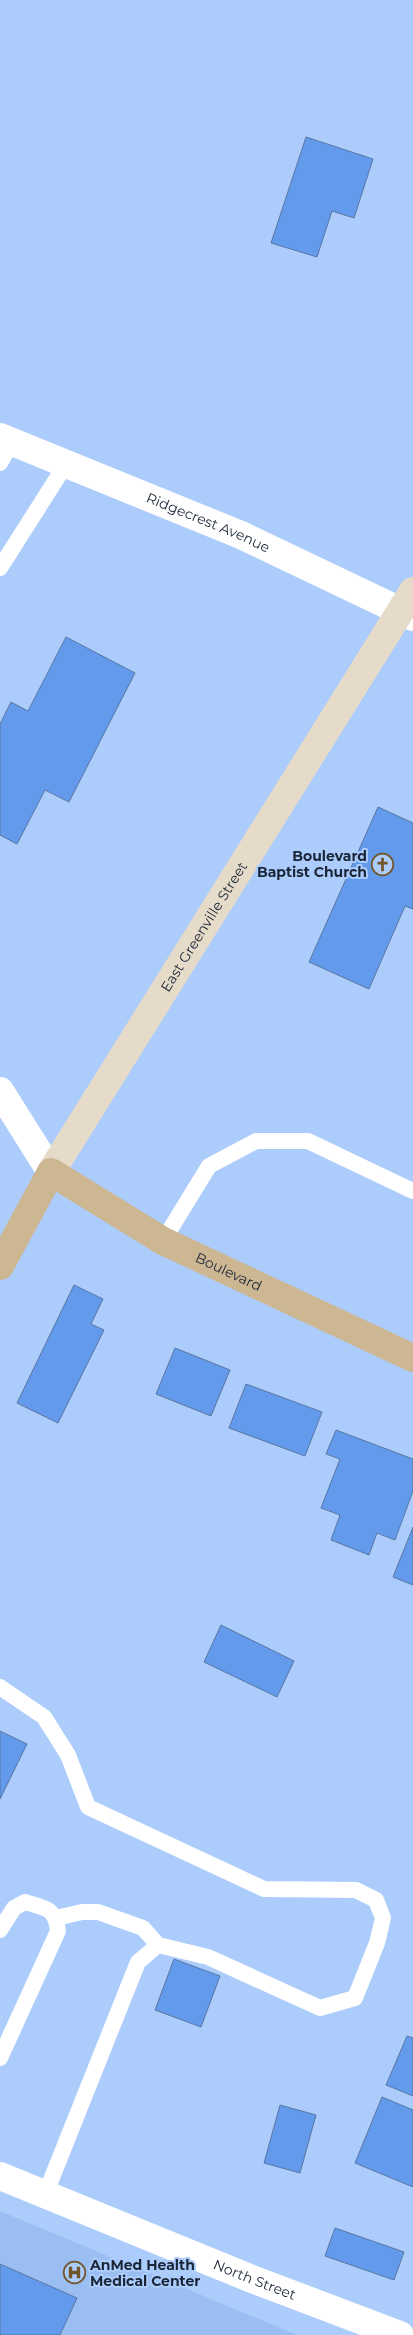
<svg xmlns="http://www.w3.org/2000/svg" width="413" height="2335" font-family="Montserrat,sans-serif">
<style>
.built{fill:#9abef1}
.building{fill:#639aec;stroke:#5977a2}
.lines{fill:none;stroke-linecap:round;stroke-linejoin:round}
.service{stroke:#fff;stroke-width:16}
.minor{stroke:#fff;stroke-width:28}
.tertiary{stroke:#fff;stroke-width:28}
.secondary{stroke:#e6dbc9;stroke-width:28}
.primary{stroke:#cdb692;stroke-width:28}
.labels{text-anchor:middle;stroke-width:4;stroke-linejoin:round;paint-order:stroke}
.street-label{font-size:14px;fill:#1a2638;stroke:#acccfc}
.poi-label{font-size:14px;font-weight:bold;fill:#1a2638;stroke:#acccfc;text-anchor:end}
</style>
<rect width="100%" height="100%" fill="#acccfc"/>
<polygon class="built" points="0,2211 297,2335 0,2335"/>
<g class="building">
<polygon points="306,137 373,159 354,218 332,211 317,257 271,243"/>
<polygon points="66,637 135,673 69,802 45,790 17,844 0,835 0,724 11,702 28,711"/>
<polygon points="378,807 413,823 413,909 405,906 369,989 309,962"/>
<polygon points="74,1285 103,1299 91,1324 104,1330 58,1423 17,1403"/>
<polygon points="175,1348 230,1370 211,1416 156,1394"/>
<polygon points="246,1384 322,1412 305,1456 229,1428"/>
<polygon points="336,1430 413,1459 413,1491 395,1540 377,1533 369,1555 331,1540 340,1515 321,1508 340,1459 326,1454"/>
<polygon points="413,1527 413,1585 393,1577"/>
<polygon points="221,1625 294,1661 277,1697 204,1662"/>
<polygon points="0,1731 27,1744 0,1799"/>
<polygon points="174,1959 220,1976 201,2027 155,2010"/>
<polygon points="407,2036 413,2038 413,2096 386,2085"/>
<polygon points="382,2097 413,2110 413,2187 355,2163"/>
<polygon points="280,2105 316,2115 300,2173 264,2163"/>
<polygon points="335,2228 404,2252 394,2280 325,2256"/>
<polygon points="0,2264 77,2298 60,2335 0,2335"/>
</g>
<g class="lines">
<g class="service">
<polyline points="0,463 12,442"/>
<polyline points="0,568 66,464"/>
<polyline points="163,1241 209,1166 256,1141 308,1141 413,1191"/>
<polyline points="0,1687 44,1717 68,1755 88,1807 264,1889 356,1890 376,1900 383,1918 377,1943 355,1998 320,2008 208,1957 158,1945 138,1962 45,2195"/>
<polyline points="56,1918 82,1912 98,1912 143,1928 158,1945"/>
<path d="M0 1930 14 1908 25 1902C46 1909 55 1907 58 1931L0 2058"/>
</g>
<path class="minor" id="s1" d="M0 437 241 535 413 617"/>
<g class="tertiary">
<polyline points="0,1091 51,1172"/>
<path id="s2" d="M0 2176 252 2279 400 2335"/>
</g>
<path class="secondary" id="s3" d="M51 1172 413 591"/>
<path class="primary" id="s4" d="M0 1266 51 1172 163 1241 413 1358"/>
</g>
<defs>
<symbol id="church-ring" viewBox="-11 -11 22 22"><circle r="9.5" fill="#acccfc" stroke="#725629" stroke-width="1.5"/><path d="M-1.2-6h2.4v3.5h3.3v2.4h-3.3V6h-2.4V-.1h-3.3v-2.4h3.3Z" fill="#725629"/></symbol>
<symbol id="hospital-ring" viewBox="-11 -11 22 22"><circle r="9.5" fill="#acccfc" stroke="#725629" stroke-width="1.5"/><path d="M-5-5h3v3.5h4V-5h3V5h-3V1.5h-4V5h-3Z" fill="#725629"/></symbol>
</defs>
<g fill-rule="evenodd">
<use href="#church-ring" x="370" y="852" width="25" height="25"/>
<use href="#hospital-ring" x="62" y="2260" width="25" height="25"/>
</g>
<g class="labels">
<g class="street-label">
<text dy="5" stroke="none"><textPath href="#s1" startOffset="225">Ridgecrest Avenue</textPath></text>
<text dy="5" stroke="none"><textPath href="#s3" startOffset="289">East Greenville Street</textPath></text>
<text dy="5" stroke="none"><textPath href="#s4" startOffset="311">Boulevard</textPath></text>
<text dy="5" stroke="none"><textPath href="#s2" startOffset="275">North Street</textPath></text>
</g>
<g class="poi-label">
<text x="367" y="861">Boulevard<tspan x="367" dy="16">Baptist Church</tspan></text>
<text x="90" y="2270" text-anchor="start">AnMed Health<tspan x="90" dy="16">Medical Center</tspan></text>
</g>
</g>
</svg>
